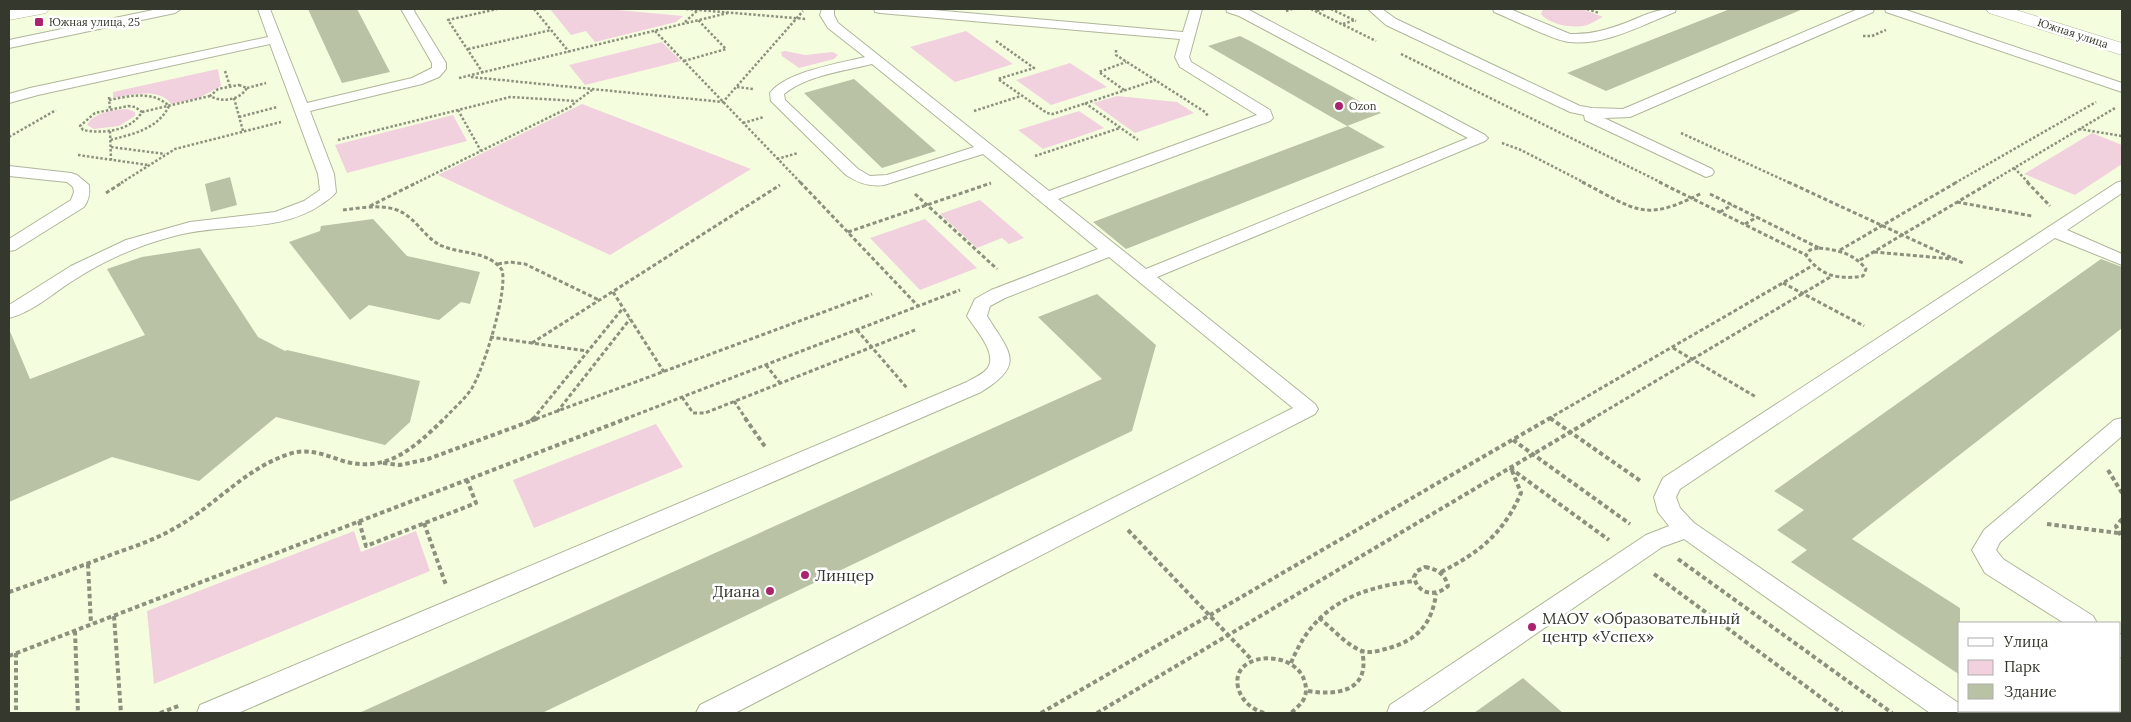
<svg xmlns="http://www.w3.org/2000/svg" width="2131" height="722" font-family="Lora,serif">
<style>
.green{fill:#f2d1de}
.building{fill:#bac2a5}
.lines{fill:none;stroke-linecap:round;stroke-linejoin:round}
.lane-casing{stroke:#afb69a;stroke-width:2}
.secondary-casing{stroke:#afb69a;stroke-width:1}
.path-far2{stroke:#8c917d;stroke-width:2.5;stroke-dasharray:2.5 2;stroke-linecap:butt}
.path-far1{stroke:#8c917d;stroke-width:3;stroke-dasharray:4 2.5;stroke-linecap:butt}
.path{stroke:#8c917d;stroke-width:4;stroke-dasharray:4.5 3;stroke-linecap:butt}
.lane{fill:#fff;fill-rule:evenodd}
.secondary{fill:#fff;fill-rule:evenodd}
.poi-dot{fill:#a9246d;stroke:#fff;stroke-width:2}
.labels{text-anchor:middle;stroke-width:5;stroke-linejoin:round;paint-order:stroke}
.far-poi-label{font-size:11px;fill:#35382c;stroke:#fff;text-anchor:start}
.far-street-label{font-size:11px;fill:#35382c;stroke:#fff}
.near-poi-label{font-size:16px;fill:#35382c;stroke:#fff;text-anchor:start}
</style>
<rect width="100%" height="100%" fill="#f5fddf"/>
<g class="green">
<polygon points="550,9 607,9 683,16 676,22 595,42 586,31 571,35"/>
<path d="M1543 9H1582L1603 17C1598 19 1595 22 1587 25 1573 29 1550 25 1541 14Z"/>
<polygon points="966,31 1013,64 955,82 910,47"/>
<polygon points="662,42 681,61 585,85 569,65"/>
<polygon points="785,51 805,55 833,52 838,55 834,59 799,68 782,56 781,52"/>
<polygon points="1070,63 1107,87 1051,105 1016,80"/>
<path d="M218 69 221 86 199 98 171 104C160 87 129 95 113 98V92Z"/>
<polygon points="1117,96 1177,102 1194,113 1135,133 1093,103"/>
<polygon points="582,104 751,169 610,255 438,175"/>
<path d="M127 109 135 112V116L119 126 94 129 87 125C94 112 113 110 127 109Z"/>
<polygon points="1079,111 1104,128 1043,149 1018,130"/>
<polygon points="453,115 467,141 347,173 335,145"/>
<polygon points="2092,133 2122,145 2122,164 2075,195 2024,174"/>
<polygon points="980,200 1024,238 1009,244 1002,238 977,248 940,214"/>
<polygon points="925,219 977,268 920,290 870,238"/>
<polygon points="656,424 683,467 534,528 513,480"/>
<polygon points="354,531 361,552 416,531 430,571 154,684 147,611"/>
</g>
<g class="building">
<polygon points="308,9 357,9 390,72 342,83"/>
<polygon points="1730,9 1803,9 1606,91 1567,73"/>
<polygon points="1240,36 1250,41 1381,113 1347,126 1208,46"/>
<polygon points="854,79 936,151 882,168 804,93"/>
<polygon points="1348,126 1385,147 1126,249 1093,222"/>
<polygon points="230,177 237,205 211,212 205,184"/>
<polygon points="373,219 407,256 480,272 470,304 461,302 439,320 369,305 350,320 289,242 320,231 321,226"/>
<polygon points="200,248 258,337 285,351 287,350 420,381 410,422 385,445 276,417 199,481 112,457 9,502 9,329 30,379 145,335 107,269 142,257"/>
<polygon points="2101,259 2122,267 2122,328 1852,539 1960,608 1960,675 1791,562 1807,550 1777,530 1804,510 1774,491"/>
<polygon points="1097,294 1156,345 1132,431 542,713 359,713 1102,379 1038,317"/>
<polygon points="1523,678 1563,713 1474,713"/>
</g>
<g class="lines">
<defs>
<g id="lane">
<polygon points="158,9 181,9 175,13 9,48 9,40"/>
<path d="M258 9H270L307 103 412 78 432 68V63L401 9H415L414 11 446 63V69L439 77 422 84 310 111 334 174 336 192C333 197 327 200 322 204 280 233 226 223 178 235 142 244 106 259 74 280 53 293 33 312 9 318V305L71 266 126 240 190 222 275 212 304 201 320 190 318 174 270 44 38 95 9 103V94L30 88 268 37Z"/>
<path d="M822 9H834V15L838 23 1049 191 1257 115 1180 67 1175 57 1180 39 880 13 875 12 874 9H922L1183 32 1190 9H1202L1189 57 1191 62 1270 110 1273 118 1270 121 1058 199 1146 269 1468 138 1239 16 1227 12 1226 9 1249 10 1485 135 1488 138 1485 141 1157 277 1315 404 1318 409 1315 414 735 713H696L700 705 1293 408 1109 257 1005 298 990 306 987 316C1009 352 1027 364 981 392L238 713H197L200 705 967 382C973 378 982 375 987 369 999 354 975 329 967 316L975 299 991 290 1098 249 983 154 884 185C870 187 858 183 846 175L771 101 770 93C785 72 840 63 865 57L828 28 820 15ZM872 64 974 147 887 175 870 176 858 169 785 100 784 94C808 75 844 71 872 64Z"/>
<polygon points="1368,9 1382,9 1396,19 1580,106 1592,108 1623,109 1858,9 1874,9 1873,12 1630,117 1604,118 1712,169 1714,172 1712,175 1706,177 1585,120 1584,115 1570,112 1386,25"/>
<path d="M1493 9H1510L1570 34C1591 35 1609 29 1628 22 1645 15 1658 8 1676 9L1675 12C1642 25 1605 46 1569 42 1552 40 1512 19 1494 12Z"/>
<polygon points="1885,9 1903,9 2122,83 2122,92 1886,12"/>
<path d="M9 166 71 173 77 175 89 185C90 193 89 200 84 207L15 250 9 251V239L71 200 74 192 73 187 67 182 9 176Z"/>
<polygon points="2122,181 2122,193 2067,230 2122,254 2122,265 2055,238 1680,489 1676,497 1680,508 1694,523 1960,704 1960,711 1963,711 1964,713 1930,713 1684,539 1662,547 1421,713 1387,713 1390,705 1646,535 1669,526 1658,512 1654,497 1663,478 2116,183"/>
<polygon points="2122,418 2122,436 2000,542 1996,550 2003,559 2093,616 2097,623 2064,623 1985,573 1972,550 1984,530 2114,420"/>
<polygon points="2120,634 2122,635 2122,658 2120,657"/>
</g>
<g id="secondary">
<polygon points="14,9 49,9 46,13 9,20 9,10"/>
<polygon points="1986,9 2013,9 2122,43 2122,55 1989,13"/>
</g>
</defs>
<use href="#lane" class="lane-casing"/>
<use href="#secondary" class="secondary-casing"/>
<g class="path-far2">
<polyline points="534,9 569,52"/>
<polyline points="686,9 806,19"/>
<polyline points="1311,9 1376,41"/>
<polyline points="1331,9 1356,21"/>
<polyline points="1587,9 1599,13"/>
<polyline points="1286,11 1292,9"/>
<polyline points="1317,11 1325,9"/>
<polyline points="685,22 699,9"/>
<polyline points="1343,24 1355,20"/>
<polyline points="655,31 801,183"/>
<polyline points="1863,36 1872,36 1886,30"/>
<polyline points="996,41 1034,68 998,79 1047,113 1053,114 1156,80"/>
<polyline points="468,49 551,30"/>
<polyline points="1116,50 1116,55 1205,112 1208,116"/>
<polyline points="1401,54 1662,183"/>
<polyline points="684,61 726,49 698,20"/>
<polyline points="225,71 230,86"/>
<polyline points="483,73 448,20 497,9"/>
<polyline points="471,77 723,102 803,11"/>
<polyline points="459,78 728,13"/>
<path d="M239 85 247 88C240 100 222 103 210 96L218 89Z"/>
<polyline points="737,87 753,89"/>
<polyline points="247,88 266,83"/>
<polyline points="1124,90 1099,72 1126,62"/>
<polyline points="109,97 110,109"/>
<polyline points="234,98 243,131"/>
<path d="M109 100C130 96 152 90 169 106 158 129 133 134 110 140"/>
<polyline points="1085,103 1138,140"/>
<path d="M128 106 135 107 142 112C131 131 103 134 83 130L80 126 95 113Z"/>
<polyline points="458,110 481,151"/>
<polyline points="974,111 1021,96"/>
<polyline points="142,112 210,96"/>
<polyline points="239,117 277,107"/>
<polyline points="743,123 764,117"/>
<polyline points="2079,129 2122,136"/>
<polyline points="110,131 111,160"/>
<polyline points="1681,133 1790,183"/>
<polyline points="9,137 56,110"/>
<polyline points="338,140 510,97 577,101 592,90"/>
<polyline points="1502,143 1521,150 1585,183"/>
<polyline points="111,147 165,154"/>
<polyline points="78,155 148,165"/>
<polyline points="1035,156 1120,128"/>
<polyline points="777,159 798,153"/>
<polyline points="2014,168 2029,183"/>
<polyline points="121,183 175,149 281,122"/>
<polyline points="416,183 572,106 575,102"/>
<polyline points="1955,183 2096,102"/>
<polyline points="1989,183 2115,108"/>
</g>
<g class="path-far1">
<polyline points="800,182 918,306"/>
<path d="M1582 182C1637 210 1643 223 1702 193"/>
<polyline points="1659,182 1806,255"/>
<polyline points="1788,182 1963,263"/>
<polyline points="2027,182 2050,206"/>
<polyline points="106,193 123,182"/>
<polyline points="915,194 997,269"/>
<polyline points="1710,194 1819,248"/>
<polyline points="1957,202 2032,216"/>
<polyline points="370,206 418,182"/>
<path d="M343 210C360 208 380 204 397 210 416 217 424 238 442 246 461 254 489 251 502 270 508 291 484 368 472 388 465 399 453 409 444 419"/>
<polyline points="1720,212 1732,205"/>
<polyline points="1745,224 1757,217"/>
<polyline points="848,232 991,183"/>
<path d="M1819 248C1838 250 1853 253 1866 269L1863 276C1839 280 1820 276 1806 255L1810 250Z"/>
<polyline points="1840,250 1957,182"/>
<polyline points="1874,252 1953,259"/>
<polyline points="1860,260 1991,182"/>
<polyline points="498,264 510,262 525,264 599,300"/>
<polyline points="1783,283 1864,326"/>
<polyline points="613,292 664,372"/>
<polyline points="857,330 907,388"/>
<polyline points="490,337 587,351"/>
<polyline points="532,343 780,185"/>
<polyline points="1673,348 1756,397"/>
<polyline points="766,365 780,383"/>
<polyline points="682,397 693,413 705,413 915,330"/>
<polyline points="734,401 746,419"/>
<polyline points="557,412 630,319"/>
<polyline points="533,419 623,308"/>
<polyline points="536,419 872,294"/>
<polyline points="625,419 960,290"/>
<polyline points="1548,419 1812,266"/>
<polyline points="1592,419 1832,276"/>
</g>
<g class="path">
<polyline points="745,418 766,448"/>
<polyline points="1550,418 1642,482"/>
<polyline points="531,421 534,418"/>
<polyline points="1513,440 1630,524"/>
<polyline points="383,463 400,465 428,459 539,418"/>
<polyline points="1510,468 1609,540"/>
<polyline points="2108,470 2122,493"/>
<polyline points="2122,519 2116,526 2122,538"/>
<polyline points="359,521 366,546 476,503 467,480"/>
<polyline points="424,523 446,585"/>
<polyline points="2047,524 2118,533"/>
<polyline points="1128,530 1252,660"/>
<polyline points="1678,559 1892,713"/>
<polyline points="88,564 91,624"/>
<path d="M1425 567C1437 569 1445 574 1448 586 1436 597 1418 595 1414 577L1417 571Z"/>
<path d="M1441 572C1480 552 1503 534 1521 493L1511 468"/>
<polyline points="1654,574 1842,713"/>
<path d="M9 592C41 581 73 569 105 557 129 548 153 541 175 528 215 506 244 469 289 454 307 448 323 454 340 460 386 475 414 448 445 418"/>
<polyline points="114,616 121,713"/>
<path d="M1319 618C1332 628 1346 645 1362 651 1371 654 1381 650 1389 648 1418 640 1432 623 1436 594"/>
<polyline points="75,631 78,713"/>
<polyline points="16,653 16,713"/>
<polyline points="9,656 628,418"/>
<path d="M1291 663C1314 606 1356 588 1414 581"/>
<path d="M1308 691C1338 696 1371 691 1362 651"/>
<polyline points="160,713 181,705"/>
<polyline points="1041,713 1550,418"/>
<polyline points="1097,713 1594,418"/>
<path d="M1264 713C1251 709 1241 700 1238 687 1230 651 1297 648 1305 683 1307 689 1306 697 1302 702 1299 706 1294 710 1291 713"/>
</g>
<use href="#lane" class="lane"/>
<use href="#secondary" class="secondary"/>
</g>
<g class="poi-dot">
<rect x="34" y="17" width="10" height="10" rx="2.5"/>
<circle cx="1339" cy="106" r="5"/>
<circle cx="805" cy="575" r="5"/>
<circle cx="770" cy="591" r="5"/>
<circle cx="1532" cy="627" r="5"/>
</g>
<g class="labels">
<g class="far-poi-label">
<text x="49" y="26">Южная улица, 25</text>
<text x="1349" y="110">Ozon</text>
</g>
<g class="far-street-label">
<text transform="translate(2073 33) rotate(18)" y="4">Южная улица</text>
</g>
<g class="near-poi-label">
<text x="815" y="581">Линцер</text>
<text x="760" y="597" text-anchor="end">Диана</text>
<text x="1542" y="624">МАОУ «Образовательный<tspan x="1542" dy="18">центр «Успех»</tspan></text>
</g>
</g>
<rect width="2131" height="722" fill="none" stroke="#35382c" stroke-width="20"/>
<rect x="1958" y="622" width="162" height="90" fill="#ffffff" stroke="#aeafab"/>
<rect x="1968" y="638" width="25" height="8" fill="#ffffff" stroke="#aeafab"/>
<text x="2004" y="647" font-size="15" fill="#35382c">Улица</text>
<rect x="1968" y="660" width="25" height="15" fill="#f2d1de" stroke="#aeafab"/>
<text x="2004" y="672" font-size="15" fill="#35382c">Парк</text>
<rect x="1968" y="684" width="25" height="15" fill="#bac2a5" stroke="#aeafab"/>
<text x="2004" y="697" font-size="15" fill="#35382c">Здание</text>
</svg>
